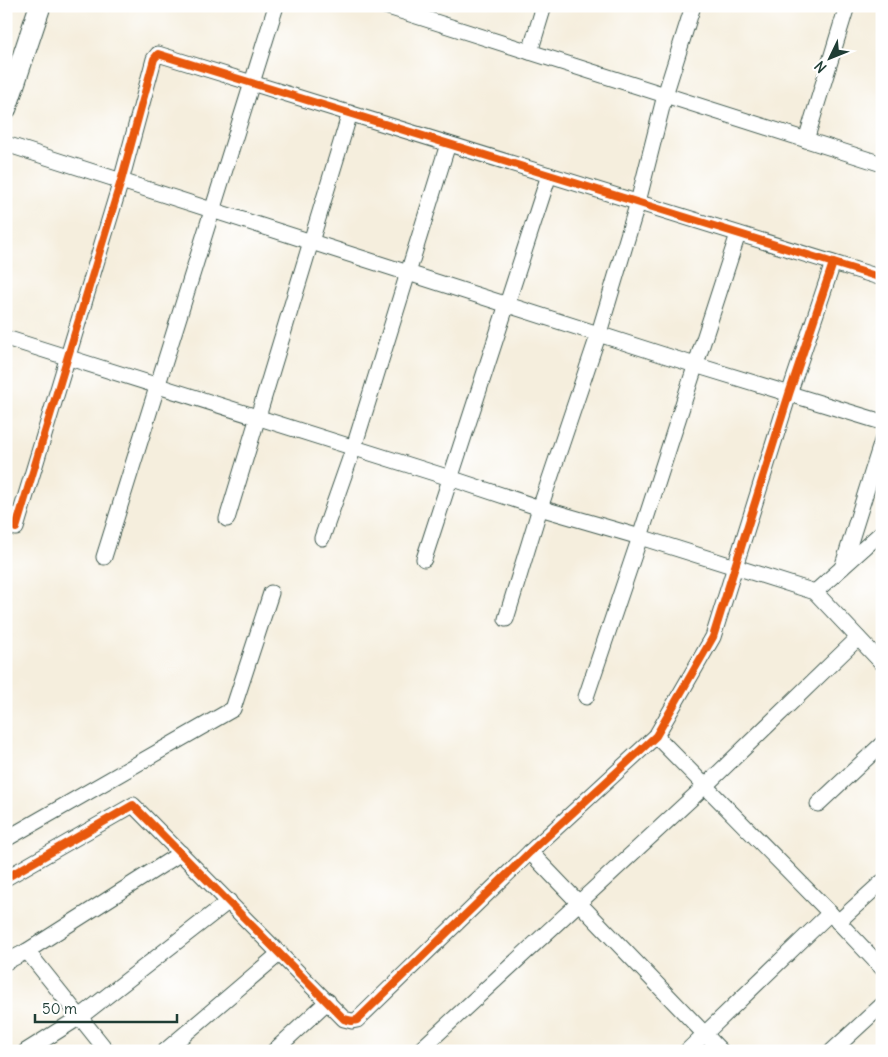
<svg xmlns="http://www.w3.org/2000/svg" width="888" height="1057" font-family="Delius,sans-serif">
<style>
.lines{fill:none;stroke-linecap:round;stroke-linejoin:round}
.street-casing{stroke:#3f584d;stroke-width:17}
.secondary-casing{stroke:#3f584d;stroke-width:23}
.street{stroke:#fff;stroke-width:15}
.secondary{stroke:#fff;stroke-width:21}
.cycleway-casing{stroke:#fff;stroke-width:11}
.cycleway{stroke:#e8590c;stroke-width:8}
</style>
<rect width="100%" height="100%" fill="#fff"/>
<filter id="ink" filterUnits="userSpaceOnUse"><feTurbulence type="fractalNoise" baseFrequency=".02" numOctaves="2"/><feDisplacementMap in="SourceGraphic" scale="10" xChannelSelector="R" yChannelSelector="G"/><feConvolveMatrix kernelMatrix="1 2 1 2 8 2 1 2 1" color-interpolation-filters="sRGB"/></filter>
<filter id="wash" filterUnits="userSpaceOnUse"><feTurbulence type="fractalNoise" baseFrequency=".0096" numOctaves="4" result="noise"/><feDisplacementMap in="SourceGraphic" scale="20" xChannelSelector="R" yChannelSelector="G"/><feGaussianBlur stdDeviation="1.12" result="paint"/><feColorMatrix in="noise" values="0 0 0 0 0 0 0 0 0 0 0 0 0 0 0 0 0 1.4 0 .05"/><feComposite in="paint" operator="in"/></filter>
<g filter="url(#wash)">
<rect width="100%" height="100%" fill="#f5eedd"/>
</g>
<g filter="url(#ink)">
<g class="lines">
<defs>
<g id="street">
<polyline points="385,6 882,164"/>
<polyline points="530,52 544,6"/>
<polyline points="806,140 847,6"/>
<polyline points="6,144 695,365 882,422"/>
<polyline points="6,338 450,478 540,508 640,537 815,592 882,663"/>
<polyline points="227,519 350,113"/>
<polyline points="16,528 121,181 154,59 158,54 882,278"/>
<polyline points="322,538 354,447 448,144"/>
<polyline points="104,557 276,6"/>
<polyline points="424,559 549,175"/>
<polyline points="842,568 882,441"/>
<polyline points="815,592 882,532"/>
<polyline points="506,619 540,508 599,333 638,202 665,95 693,6"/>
<polyline points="586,697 640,537 738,234"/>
<polyline points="656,736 830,913 882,968"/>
<polyline points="818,804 882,744"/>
<polyline points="6,839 233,709 271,593"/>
<polyline points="530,852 721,1051"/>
<polyline points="6,878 133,805 344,1019 352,1021 357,1020 530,852 656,736 713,637 789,394 833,263"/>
<polyline points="838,922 882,882"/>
<polyline points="6,962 27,951"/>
<polyline points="26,1051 80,1017 229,901"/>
<polyline points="107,1051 27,951 181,853"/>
<polyline points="165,1051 280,953"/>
<polyline points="274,1051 328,1001"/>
<polyline points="419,1051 705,786 858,638"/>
<polyline points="687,1051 830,913"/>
<polyline points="832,1051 882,1005"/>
</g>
<polyline id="secondary" points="6,108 40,6"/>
</defs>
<use href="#street" class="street-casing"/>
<use href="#secondary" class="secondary-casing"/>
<use href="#street" class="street"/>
<use href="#secondary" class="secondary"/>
<defs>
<g id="cycleway">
<polyline points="16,528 121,181 154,59 158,54 882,278"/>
<polyline points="6,878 133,805 344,1019 352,1021 357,1020 530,852 656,736 713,637 789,394 833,263"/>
</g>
</defs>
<use href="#cycleway" class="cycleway-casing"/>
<use href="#cycleway" class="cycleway"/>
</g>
</g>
<rect width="888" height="1057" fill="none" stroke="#fff" stroke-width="25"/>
<g transform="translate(830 58) rotate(227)" stroke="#ffffff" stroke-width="4" paint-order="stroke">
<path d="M0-4L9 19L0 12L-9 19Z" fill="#1f3d34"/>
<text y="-8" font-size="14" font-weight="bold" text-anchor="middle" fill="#1f3d34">N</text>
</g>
<path d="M35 1014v8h142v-8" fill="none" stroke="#1f3d34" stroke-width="2.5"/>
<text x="42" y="1014" font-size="15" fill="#1f3d34" stroke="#ffffff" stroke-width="4" paint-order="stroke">50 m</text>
</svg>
